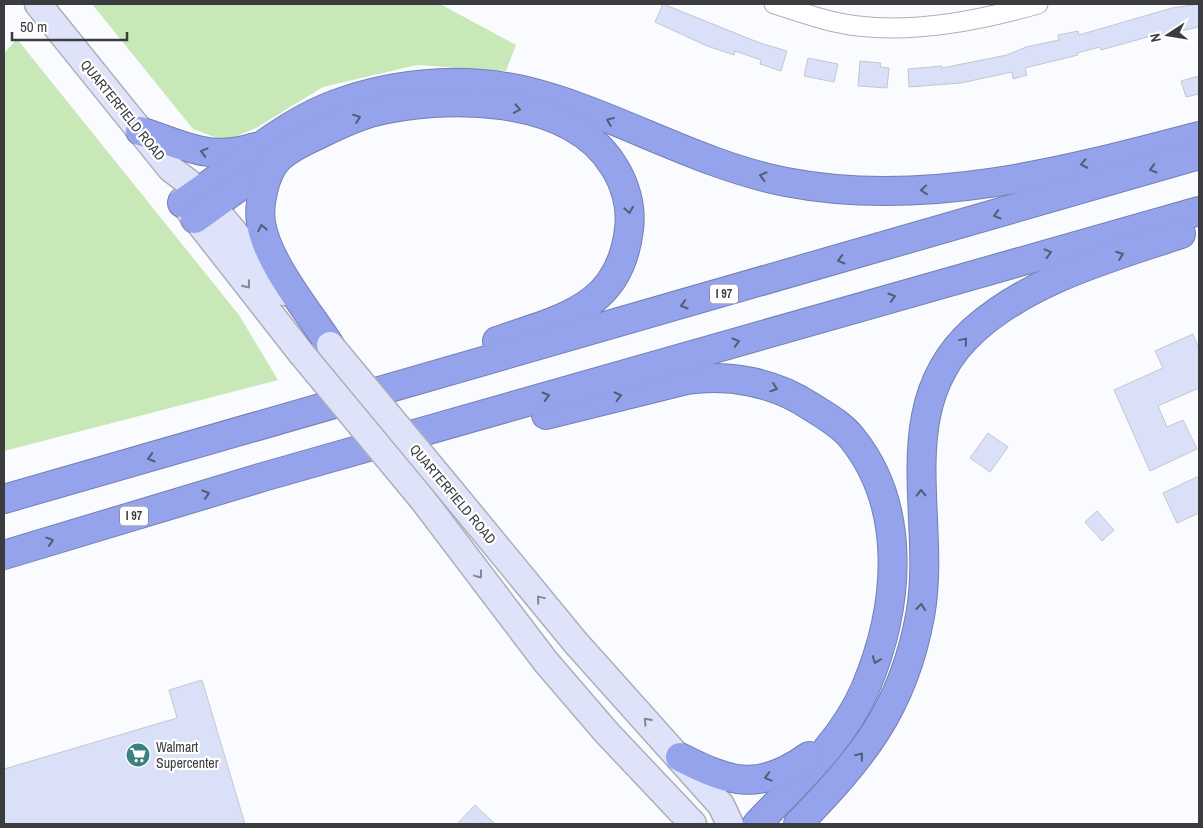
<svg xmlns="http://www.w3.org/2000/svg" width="1203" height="828" font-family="'Archivo Narrow',sans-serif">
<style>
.green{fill:#c8e9b7}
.building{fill:#d9e0f7;stroke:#c4c7d1}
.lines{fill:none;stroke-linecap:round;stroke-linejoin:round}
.minor-casing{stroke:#acafb8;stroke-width:21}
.secondary-casing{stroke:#acafb8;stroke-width:29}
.motorway-casing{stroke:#757fb0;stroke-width:30}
.minor{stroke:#fff;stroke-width:19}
.secondary{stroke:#dfe3f9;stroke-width:26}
.motorway{stroke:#94a3ec;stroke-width:28}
.secondary-bridge-casing{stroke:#acafb8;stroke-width:29;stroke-linecap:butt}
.secondary-bridge{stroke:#dfe3f9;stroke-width:26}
.oneway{stroke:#565b74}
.oneway2{stroke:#858793}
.labels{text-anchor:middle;stroke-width:4.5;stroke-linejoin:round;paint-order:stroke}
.shield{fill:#fff;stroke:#767679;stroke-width:1}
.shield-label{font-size:12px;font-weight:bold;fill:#3b3c40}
.street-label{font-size:14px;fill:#3b3c40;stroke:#fff}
.poi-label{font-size:14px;fill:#3b3c40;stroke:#fff;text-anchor:start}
</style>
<rect width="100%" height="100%" fill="#fafbff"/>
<g class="green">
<polygon points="92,4 440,4 516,45 506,71 417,65 323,87 256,128 225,141 193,129"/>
<polygon points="17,39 239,315 278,380 4,451 4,53"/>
</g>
<g class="building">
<polygon points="663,4 760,43 787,51 781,71 760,64 761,60 735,51 734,55 707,46 655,22"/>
<polygon points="1199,4 1199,27 1162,35 1162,33 1101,50 1100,47 1077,53 1078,55 1025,68 1027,75 1013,79 1012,72 961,83 909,87 908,69 942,66 942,68 1007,55 1026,47 1059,40 1058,35 1078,31 1079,35 1172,8"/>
<polygon points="808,58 838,64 834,82 804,76"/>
<polygon points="860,61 881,63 880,67 889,68 887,88 858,86"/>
<polygon points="1199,76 1199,94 1186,97 1181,81"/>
<polygon points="1193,334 1199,349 1199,388 1158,406 1167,427 1183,420 1197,449 1150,471 1114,390 1163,368 1155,351"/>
<polygon points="988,433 1008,447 990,472 970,458"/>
<polygon points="1199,476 1199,513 1177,523 1163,493"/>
<polygon points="1097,511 1114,530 1102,541 1085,522"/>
<polygon points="202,680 245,824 4,824 4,769 177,718 169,690"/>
<polygon points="475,805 495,824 457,824"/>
</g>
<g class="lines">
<defs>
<path id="minor" d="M774 4C801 12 829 23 858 26 918 33 981 20 1038 4"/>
<g id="secondary">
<polyline points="38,4 171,169 200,191 284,292"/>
<polyline points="182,201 301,353"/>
<polyline points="451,491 576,643 721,805 730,824"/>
<polyline points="423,500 546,662 607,733 693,824"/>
</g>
<g id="motorway">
<path d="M140 131C183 145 210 162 255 147"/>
<path d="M182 203C230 172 274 130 326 108 386 83 458 76 522 90 612 111 694 164 786 182 924 209 1066 171 1199 136"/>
<polyline points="195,219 275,161"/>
<path d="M330 345C308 311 267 262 261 223 258 204 265 174 277 160 288 148 306 141 320 134 336 126 353 118 370 113 443 94 568 94 613 165 625 183 632 207 629 229 620 309 562 318 497 341"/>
<path d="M546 415 687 380C729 374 774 382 810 406 824 415 841 424 852 438 909 509 899 609 865 689 842 742 796 783 757 824"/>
<polyline points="4,499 1199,155"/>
<polyline points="4,555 263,477 1199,211"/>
<path d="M680 757C731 783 759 792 809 756"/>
<path d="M798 824C862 758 903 709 920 616 938 520 888 407 974 330 1031 279 1110 258 1181 234"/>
</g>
</defs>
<use href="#minor" class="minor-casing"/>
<use href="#secondary" class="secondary-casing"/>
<use href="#motorway" class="motorway-casing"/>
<use href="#minor" class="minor"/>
<use href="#secondary" class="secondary"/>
<use href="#motorway" class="motorway"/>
<defs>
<g id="secondary-bridge">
<polyline points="330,345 451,491"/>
<polyline points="301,353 423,500"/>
</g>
</defs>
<use href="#secondary-bridge" class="secondary-bridge-casing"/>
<use href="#secondary-bridge" class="secondary-bridge"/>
</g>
<defs><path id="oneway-chevron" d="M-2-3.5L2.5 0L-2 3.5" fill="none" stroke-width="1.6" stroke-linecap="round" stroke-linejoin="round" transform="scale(1.25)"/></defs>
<g class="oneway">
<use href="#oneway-chevron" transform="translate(517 109) rotate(11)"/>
<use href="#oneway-chevron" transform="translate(357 118) rotate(-21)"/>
<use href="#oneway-chevron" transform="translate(610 121) rotate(-158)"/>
<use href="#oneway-chevron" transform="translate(204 152) rotate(-165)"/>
<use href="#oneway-chevron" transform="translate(1084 164) rotate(168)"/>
<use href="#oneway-chevron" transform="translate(1153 169) rotate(164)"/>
<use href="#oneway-chevron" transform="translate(763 176) rotate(-165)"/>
<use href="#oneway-chevron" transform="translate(924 190) rotate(175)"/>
<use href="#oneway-chevron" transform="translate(629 210) rotate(81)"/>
<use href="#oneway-chevron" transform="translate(997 215) rotate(164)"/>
<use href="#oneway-chevron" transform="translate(262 228) rotate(-102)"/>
<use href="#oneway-chevron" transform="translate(1048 253) rotate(-15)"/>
<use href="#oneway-chevron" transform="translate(1120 255) rotate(-20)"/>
<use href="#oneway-chevron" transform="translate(841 260) rotate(164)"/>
<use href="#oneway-chevron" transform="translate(892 297) rotate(-16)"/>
<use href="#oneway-chevron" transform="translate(684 305) rotate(164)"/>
<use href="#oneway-chevron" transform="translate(964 341) rotate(-50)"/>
<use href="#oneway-chevron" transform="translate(736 342) rotate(-16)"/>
<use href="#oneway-chevron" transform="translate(774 388) rotate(19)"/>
<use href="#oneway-chevron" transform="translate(546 396) rotate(-16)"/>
<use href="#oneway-chevron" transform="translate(618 396) rotate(-14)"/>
<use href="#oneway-chevron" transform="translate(151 458) rotate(164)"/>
<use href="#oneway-chevron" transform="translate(921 493) rotate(-91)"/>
<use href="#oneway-chevron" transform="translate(206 494) rotate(-17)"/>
<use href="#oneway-chevron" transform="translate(50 541) rotate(-17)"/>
<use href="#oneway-chevron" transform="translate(921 607) rotate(-84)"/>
<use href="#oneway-chevron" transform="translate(876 660) rotate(111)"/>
<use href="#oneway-chevron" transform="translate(860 756) rotate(-51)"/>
<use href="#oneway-chevron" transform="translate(768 777) rotate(165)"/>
</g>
<g class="oneway2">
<use href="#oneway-chevron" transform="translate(247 285) rotate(52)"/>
<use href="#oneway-chevron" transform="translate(479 575) rotate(53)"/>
<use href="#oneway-chevron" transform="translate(540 599) rotate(-130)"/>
<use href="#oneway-chevron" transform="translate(647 721) rotate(-132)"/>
</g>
<defs>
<symbol id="supermarket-disc" viewBox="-11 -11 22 22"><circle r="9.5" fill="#3a827f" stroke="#fff"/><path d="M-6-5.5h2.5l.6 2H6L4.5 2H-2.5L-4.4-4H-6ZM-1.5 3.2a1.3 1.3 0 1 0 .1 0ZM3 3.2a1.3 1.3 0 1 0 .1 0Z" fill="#fff"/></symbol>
</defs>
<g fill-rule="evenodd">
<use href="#supermarket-disc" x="124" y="741" width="28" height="28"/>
</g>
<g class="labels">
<g class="shield">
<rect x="710" y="284.5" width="28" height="19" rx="4"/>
<rect x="120" y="506.5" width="28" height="19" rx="4"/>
</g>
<g class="shield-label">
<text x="724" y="298">I 97</text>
<text x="134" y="520">I 97</text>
</g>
<g class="street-label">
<text transform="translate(123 110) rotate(51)" y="5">QUARTERFIELD ROAD</text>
<text transform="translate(453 494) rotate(50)" y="5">QUARTERFIELD ROAD</text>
</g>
<g class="poi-label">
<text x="156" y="752">Walmart<tspan x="156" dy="16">Supercenter</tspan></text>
</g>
</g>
<rect width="1203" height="828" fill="none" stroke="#3b3c40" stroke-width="10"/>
<g transform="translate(1168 35) rotate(258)" stroke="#ffffff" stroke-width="4" paint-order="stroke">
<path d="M0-4L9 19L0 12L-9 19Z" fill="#3b3c40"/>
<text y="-8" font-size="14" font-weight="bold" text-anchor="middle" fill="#3b3c40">N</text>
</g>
<path d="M12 32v8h115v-8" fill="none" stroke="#3b3c40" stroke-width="2.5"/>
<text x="20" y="32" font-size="15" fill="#3b3c40" stroke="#ffffff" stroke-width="4" paint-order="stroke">50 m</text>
</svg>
